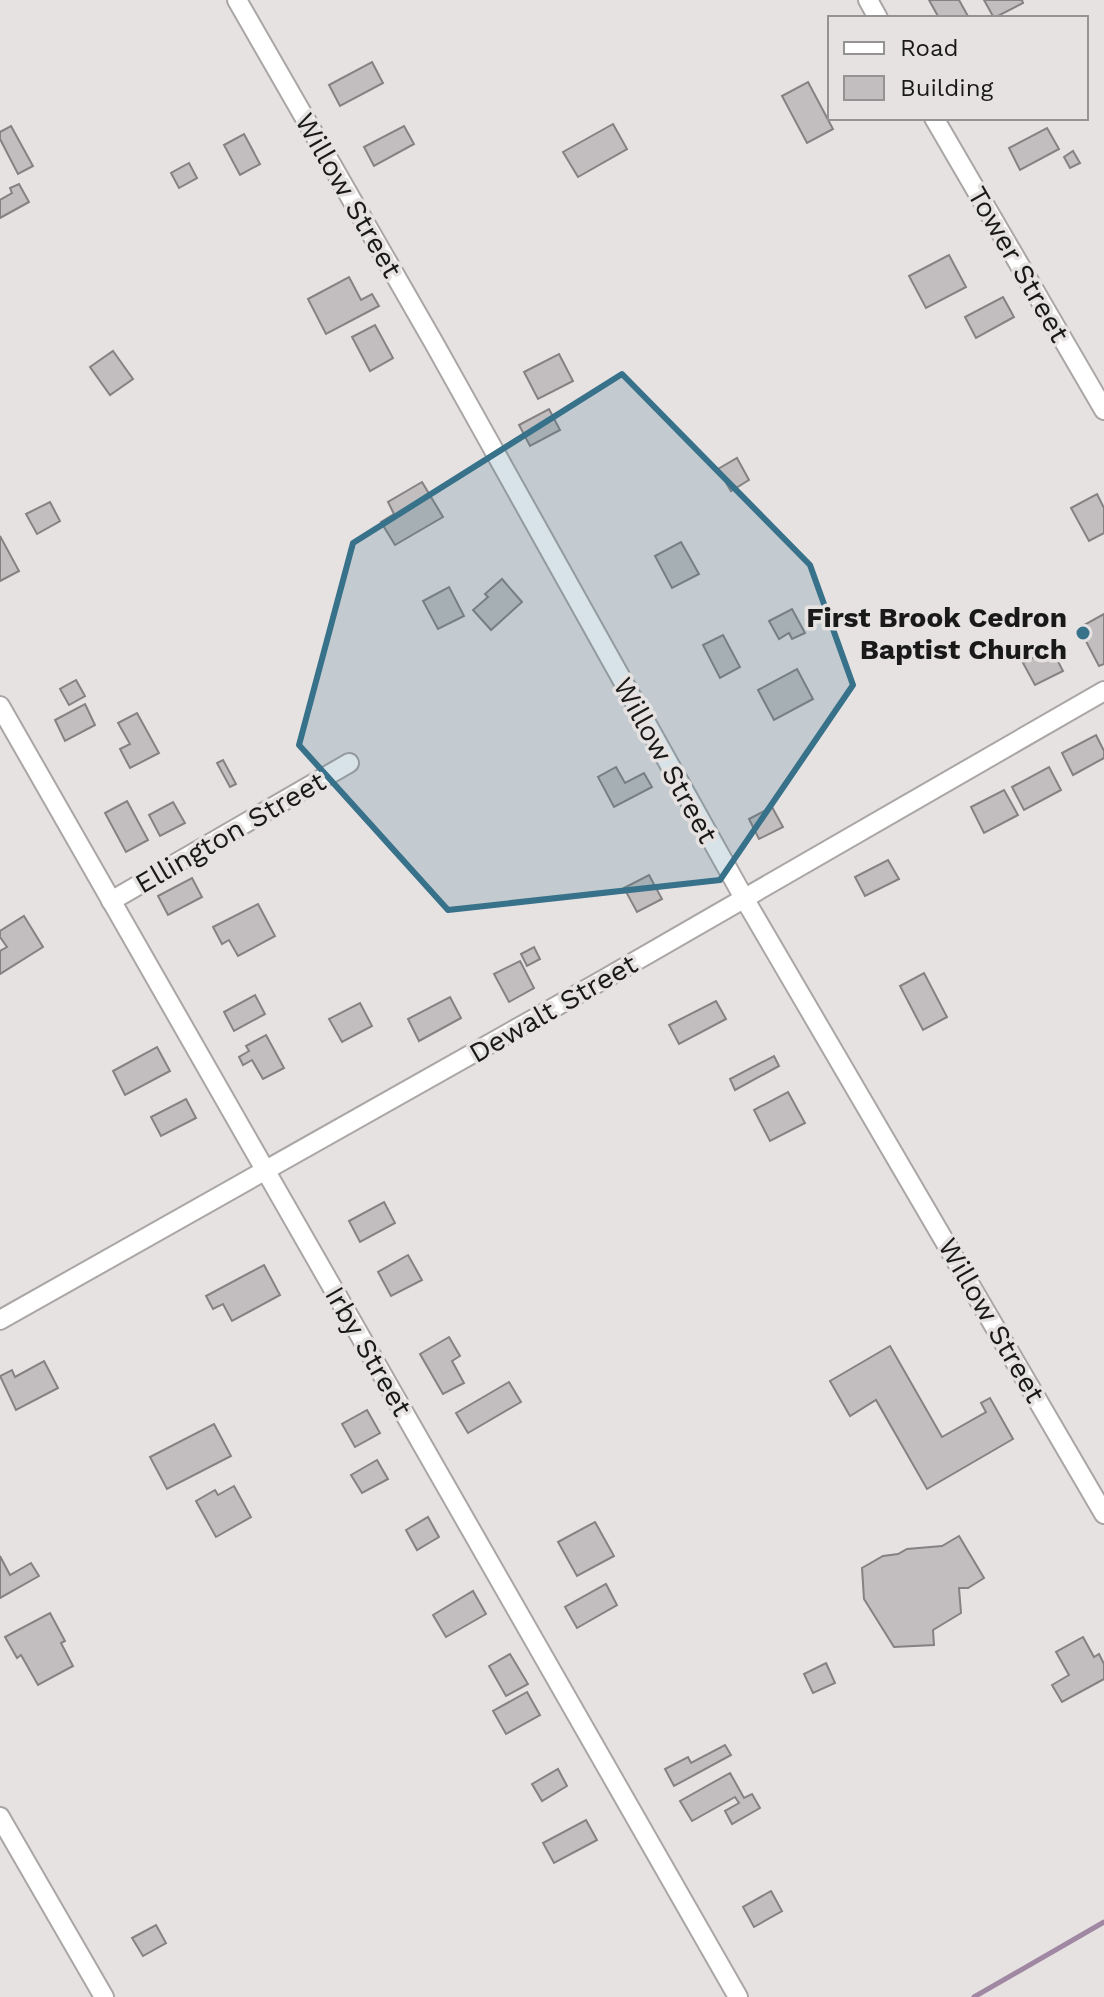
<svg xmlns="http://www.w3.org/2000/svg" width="1104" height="1997" font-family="'Work Sans',sans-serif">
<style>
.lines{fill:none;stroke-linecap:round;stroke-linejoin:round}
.stream{stroke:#a087a2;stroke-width:5}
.building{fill:#c2bebf;stroke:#858283;stroke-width:2}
.minor-casing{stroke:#aaa6a5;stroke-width:22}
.minor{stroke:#fff;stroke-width:18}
.marked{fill:#37718a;fill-opacity:0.2;stroke:#37718a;stroke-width:6;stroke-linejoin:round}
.poi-dot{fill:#37718a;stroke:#e6e2e2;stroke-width:3}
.labels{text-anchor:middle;stroke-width:7;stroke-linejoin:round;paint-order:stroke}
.street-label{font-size:28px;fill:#1a1919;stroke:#e6e2e2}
.poi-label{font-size:28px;font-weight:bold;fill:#1a1919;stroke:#e6e2e2;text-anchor:end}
</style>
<rect width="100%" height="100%" fill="#e6e2e2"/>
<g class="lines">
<polyline class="stream" points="974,1997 1104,1922"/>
</g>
<g class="building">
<polygon points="929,0 959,0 969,18 939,18"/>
<polygon points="984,0 1022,0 1023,3 994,18"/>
<polygon points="372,62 383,83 340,106 329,85"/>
<polygon points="808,82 833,129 807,143 782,96"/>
<polygon points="613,124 627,149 578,177 563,152"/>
<polygon points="11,126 33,166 18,174 0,139 0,132"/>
<polygon points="404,126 414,144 374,166 364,147"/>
<polygon points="1047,128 1059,149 1020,170 1009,148"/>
<polygon points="244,134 260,164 240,175 224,145"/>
<polygon points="1073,151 1080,163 1070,168 1064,157"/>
<polygon points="189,163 197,178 179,188 171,173"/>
<polygon points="19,184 29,202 0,218 0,200 12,193 10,188"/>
<polygon points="949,255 966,287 926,308 909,276"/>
<polygon points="349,277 361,300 372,294 379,306 326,334 308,299"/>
<polygon points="1003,297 1014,317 976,338 965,317"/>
<polygon points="375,325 393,358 370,371 352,337"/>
<polygon points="113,351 133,379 110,395 90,367"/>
<polygon points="559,354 573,381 538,399 524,372"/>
<polygon points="549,409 560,430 530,446 519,425"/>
<polygon points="737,458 749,480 731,491 718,469"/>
<polygon points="422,482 443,517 395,545 381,522 394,514 388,502"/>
<polygon points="1097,494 1104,508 1104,533 1089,541 1071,508"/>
<polygon points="50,502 60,521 37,534 26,514"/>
<polygon points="0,536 19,571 0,581"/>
<polygon points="681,542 699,574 672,588 655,556"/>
<polygon points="502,579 522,602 491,630 473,610 488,597 485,594"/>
<polygon points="449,587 464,616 438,629 423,601"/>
<polygon points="792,609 805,633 792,639 789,633 779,639 769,621"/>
<polygon points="1104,614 1104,664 1099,666 1079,628"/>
<polygon points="723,635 740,667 720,678 703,645"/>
<polygon points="1051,648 1063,671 1035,685 1023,663"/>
<polygon points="797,669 813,699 774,720 758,690"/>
<polygon points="76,680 85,696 69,705 60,689"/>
<polygon points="85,704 95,725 65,741 55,720"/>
<polygon points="137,713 159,753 130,768 120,749 130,744 118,723"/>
<polygon points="1096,735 1104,751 1104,758 1073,775 1062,753"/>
<polygon points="223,760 236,784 230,787 217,763"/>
<polygon points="616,767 625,783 644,773 652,787 614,807 598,777"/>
<polygon points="1049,767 1061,790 1024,810 1012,787"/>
<polygon points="1004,790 1018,815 984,833 971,807"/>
<polygon points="127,801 148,840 126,852 105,813"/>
<polygon points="173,802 185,823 160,836 149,815"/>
<polygon points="772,807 783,827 759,839 749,819"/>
<polygon points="888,860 899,879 865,896 855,877"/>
<polygon points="649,875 662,899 637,912 624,888"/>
<polygon points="192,878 202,897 168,915 158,896"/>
<polygon points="258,904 275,936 238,956 229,940 222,944 213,927"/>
<polygon points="24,916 43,947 0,974 0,951 7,947 0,937 0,931"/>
<polygon points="534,947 540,959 527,966 521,954"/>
<polygon points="520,961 534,988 509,1002 494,974"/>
<polygon points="924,973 947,1017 923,1030 900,986"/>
<polygon points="255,995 265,1014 234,1031 224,1012"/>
<polygon points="450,997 461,1018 419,1041 408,1019"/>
<polygon points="716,1001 726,1019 679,1044 669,1025"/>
<polygon points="360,1003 372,1026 342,1042 329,1019"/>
<polygon points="266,1035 284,1068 263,1079 252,1060 243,1065 239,1057 249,1051 246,1046"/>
<polygon points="157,1047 170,1071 125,1095 113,1071"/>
<polygon points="774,1056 779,1066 735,1090 730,1079"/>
<polygon points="788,1092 805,1123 770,1141 754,1110"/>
<polygon points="186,1099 196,1118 161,1136 151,1117"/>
<polygon points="384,1202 395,1223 360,1242 349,1221"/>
<polygon points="408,1255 422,1280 391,1296 378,1272"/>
<polygon points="264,1265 280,1295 232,1321 223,1304 213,1309 206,1296"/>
<polygon points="449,1337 460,1356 452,1361 464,1383 443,1394 420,1354"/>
<polygon points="890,1346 942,1437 986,1412 981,1403 990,1398 1013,1439 927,1489 876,1400 850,1416 830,1381"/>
<polygon points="44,1361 58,1388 16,1410 0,1376 12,1370 15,1377"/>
<polygon points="509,1382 521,1402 468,1433 456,1413"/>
<polygon points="367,1410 380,1433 355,1447 342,1424"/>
<polygon points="214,1424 231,1456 167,1489 150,1457"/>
<polygon points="377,1460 388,1479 362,1493 351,1475"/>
<polygon points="234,1486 251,1517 216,1537 196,1501 215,1490 218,1495"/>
<polygon points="428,1517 439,1537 417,1550 406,1530"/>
<polygon points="595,1522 614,1556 577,1576 558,1542"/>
<polygon points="959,1536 984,1578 968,1588 959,1588 961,1613 933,1630 934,1645 894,1647 864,1599 862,1568 883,1556 898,1554 907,1549 942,1546"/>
<polygon points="0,1556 10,1575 31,1563 39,1576 0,1598"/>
<polygon points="606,1584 617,1605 577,1628 565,1607"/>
<polygon points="473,1591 486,1614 446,1637 433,1615"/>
<polygon points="50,1613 65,1641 61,1643 73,1666 38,1685 21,1655 17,1658 5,1637"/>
<polygon points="1083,1637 1094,1657 1099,1654 1104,1664 1104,1679 1062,1702 1052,1685 1069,1675 1056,1652"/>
<polygon points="510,1654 528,1684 506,1696 489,1666"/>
<polygon points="826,1663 835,1683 813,1693 804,1674"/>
<polygon points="527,1692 540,1715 506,1734 493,1711"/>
<polygon points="725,1745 731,1755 674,1786 665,1769 688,1757 691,1763"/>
<polygon points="558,1769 567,1786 542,1801 532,1784"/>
<polygon points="730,1773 744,1798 752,1794 760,1808 732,1824 725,1811 739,1803 735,1797 692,1821 680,1801"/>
<polygon points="586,1820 597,1840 554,1863 543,1843"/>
<polygon points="771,1891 782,1911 754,1927 743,1907"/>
<polygon points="156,1925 166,1943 143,1956 132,1938"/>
</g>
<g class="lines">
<defs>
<g id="minor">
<polyline points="237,0 434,343 744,898 1104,1514"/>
<polyline points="868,0 878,18"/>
<polyline points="934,118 1104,410"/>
<polyline points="0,706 738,1997"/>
<polyline points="111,901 349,763"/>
<polyline points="0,1320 601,981 1104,691"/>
<polyline points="0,1817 104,1997"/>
</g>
</defs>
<use href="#minor" class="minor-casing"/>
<use href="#minor" class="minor"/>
</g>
<path class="marked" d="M622 374 810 565 853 685 720 880 448 910 299 745 353 543Z"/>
<circle class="poi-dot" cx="1083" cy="633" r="8"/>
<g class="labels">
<g class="street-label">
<text transform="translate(349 195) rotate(60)" y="10">Willow Street</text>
<text transform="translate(1019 264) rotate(60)" y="10">Tower Street</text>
<text transform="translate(666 760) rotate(61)" y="10">Willow Street</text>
<text transform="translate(230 832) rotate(-30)" y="10">Ellington Street</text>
<text transform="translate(553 1008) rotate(-30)" y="10">Dewalt Street</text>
<text transform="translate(992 1320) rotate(60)" y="10">Willow Street</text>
<text transform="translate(369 1351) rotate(60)" y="10">Irby Street</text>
</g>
<g class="poi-label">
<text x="1067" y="627">First Brook Cedron<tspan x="1067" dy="32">Baptist Church</tspan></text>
</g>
</g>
<rect x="828" y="16" width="260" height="104" fill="#e6e2e2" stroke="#949292" stroke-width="2"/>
<rect x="844" y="42" width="40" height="12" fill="#ffffff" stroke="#949292" stroke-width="2"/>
<text x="900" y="56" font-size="24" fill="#1a1919">Road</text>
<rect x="844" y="76" width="40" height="24" fill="#c2bebf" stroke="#949292" stroke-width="2"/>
<text x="900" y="96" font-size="24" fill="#1a1919">Building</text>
</svg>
